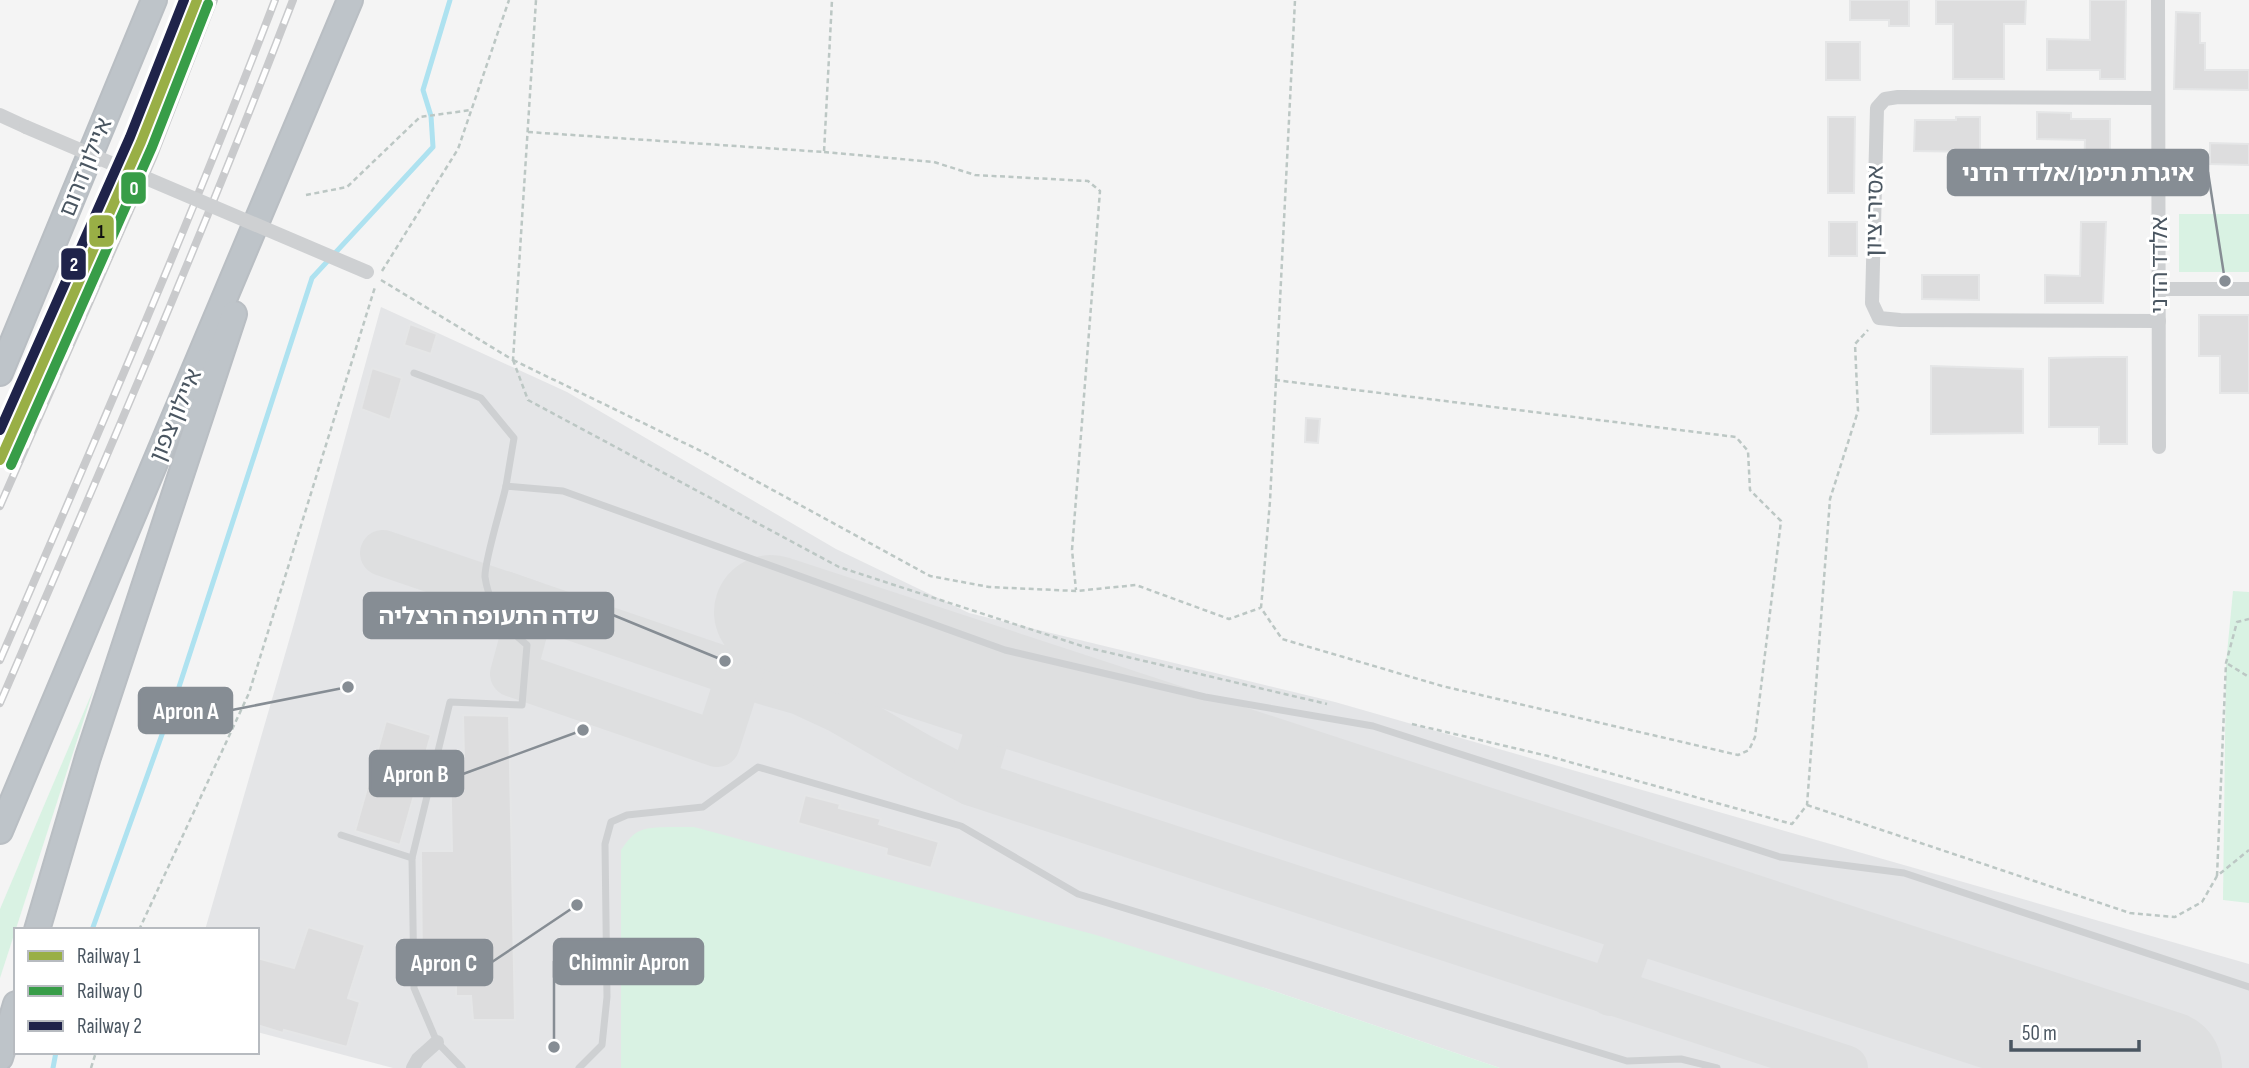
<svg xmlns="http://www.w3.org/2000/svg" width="2249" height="1068" font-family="'Sofia Sans Condensed','Noto Sans Hebrew',sans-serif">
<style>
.airport{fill:#e4e5e7}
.green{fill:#d9f2e3}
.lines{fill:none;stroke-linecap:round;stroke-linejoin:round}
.stream{stroke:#aee2f0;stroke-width:5}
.taxiway{stroke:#dedfe0;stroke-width:46}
.runway{stroke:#dedfe0;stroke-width:114}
.building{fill:#ddddde;stroke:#e5e6e7;stroke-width:2}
.motorway-casing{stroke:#b9bec3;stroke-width:28}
.path{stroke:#bcc7c4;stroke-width:2.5;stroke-dasharray:5 3.5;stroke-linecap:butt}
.service{stroke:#ced0d2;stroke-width:7}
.minor{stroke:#ced0d2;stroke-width:14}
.motorway{stroke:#bec4c9;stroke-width:24}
.rail-casing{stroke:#c9cacc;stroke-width:8}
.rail{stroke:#fff;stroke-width:5;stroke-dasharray:16;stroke-linecap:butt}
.minor-bridge{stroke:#ced0d2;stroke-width:14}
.rail-1-casing{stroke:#fff;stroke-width:16}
.rail-2-casing{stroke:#fff;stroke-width:16}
.rail-3-casing{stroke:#fff;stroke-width:16}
.rail-1{stroke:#99af46;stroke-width:10}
.rail-2{stroke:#389d48;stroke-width:10}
.rail-3{stroke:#1f234a;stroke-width:10}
.labels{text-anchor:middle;stroke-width:6;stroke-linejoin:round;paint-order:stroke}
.street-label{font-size:23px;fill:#4a5661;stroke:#fff}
.leader{fill:none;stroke:#868d94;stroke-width:2.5}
.callout-dot{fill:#868d94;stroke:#fff;stroke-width:2.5}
.callout{fill:#868d94;stroke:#868d94;stroke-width:2.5}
.callout-label{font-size:24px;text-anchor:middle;font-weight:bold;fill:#fff}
.line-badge{stroke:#fff;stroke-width:2.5}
.badge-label{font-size:19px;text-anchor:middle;font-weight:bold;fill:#fff}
.pale-badge-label{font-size:19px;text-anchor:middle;font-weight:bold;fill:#111}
</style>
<rect width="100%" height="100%" fill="#f4f4f4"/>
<polygon class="airport" points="381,307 567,392 836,549 969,613 1335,702 2249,964 2249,1068 1500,1068 1265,988 621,850 621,1068 393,1068 257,1032 257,930 205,930 295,620"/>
<g class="green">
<rect x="2179" y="214" width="70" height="58"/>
<polygon points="2233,591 2249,592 2249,903 2223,900 2226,664"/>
<polygon points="94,688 0,978 0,909"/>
<path d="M668 827H694L1096 935 1265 988 1500 1068H621V850C636 828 642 828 668 827Z"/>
</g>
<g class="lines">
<g class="stream">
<polyline points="92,930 179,687 312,278 433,147 431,116 423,90 450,0"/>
<polyline points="53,1068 56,1052"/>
</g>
<g class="taxiway">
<polyline points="383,553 738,674 800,692 841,711 919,756 972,783 1845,1068"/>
<polyline points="504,594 532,604 513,674 717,744 746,654 771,612"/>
<polyline points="972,783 1001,687"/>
<polyline points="1611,993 1645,898"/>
</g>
<polyline class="runway" points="771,612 2165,1068"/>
</g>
<g class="building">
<polygon points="1850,0 1909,0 1909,26 1889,26 1889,20 1850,20"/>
<polygon points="1936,0 2026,0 2025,24 2004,24 2004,79 1953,79 1953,24 1936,24"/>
<polygon points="2090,0 2126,0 2125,79 2100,79 2100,70 2047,70 2047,39 2090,40"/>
<polygon points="2176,12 2200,13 2200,43 2205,43 2205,70 2249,70 2249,90 2174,89"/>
<rect x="1826" y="42" width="34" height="38"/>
<polygon points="2037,112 2071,113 2071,119 2110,119 2110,176 2084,176 2085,140 2037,139"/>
<polygon points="1828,117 1855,117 1854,193 1828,193"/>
<polygon points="1956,117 1980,117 1980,152 1914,151 1915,120 1956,120"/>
<polygon points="2210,143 2249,144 2249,165 2210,164"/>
<rect x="1829" y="222" width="28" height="34"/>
<polygon points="2081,222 2106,222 2103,303 2045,303 2045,275 2080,276"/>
<polygon points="1922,275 1979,275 1979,300 1922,299"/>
<polygon points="2199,315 2249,315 2249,393 2220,393 2220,356 2199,356"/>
<polygon points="410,324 437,334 431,354 404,345"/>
<polygon points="2099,357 2127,357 2127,444 2099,444 2099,427 2049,427 2049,358"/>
<polygon points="1931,366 2023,369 2023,433 1931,434"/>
<polygon points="372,368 402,378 390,420 361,409"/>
<polygon points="1306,418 1320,419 1318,443 1305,442"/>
<polygon points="463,715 509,716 515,1020 473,1020 471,996 456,996 456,974 422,974 421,851 452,851 450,757 464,759"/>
<polygon points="386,721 431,735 400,845 355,831"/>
<polygon points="805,795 840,804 839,808 881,819 879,824 939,842 931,868 886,855 887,849 798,823"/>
<polygon points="308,927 365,945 348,998 360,1002 347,1047 284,1030 283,1033 257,1025 257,958 294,968"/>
</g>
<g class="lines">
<defs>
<g id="motorway">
<polyline points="0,373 154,0"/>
<polyline points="0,831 350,0"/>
<polyline points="37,930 88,757 234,314"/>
<polyline points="0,1058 16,1004"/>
</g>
</defs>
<use href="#motorway" class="motorway-casing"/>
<g class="path">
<polyline points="528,132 824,152 832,0"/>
<polyline points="824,152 934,162 975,175 1088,181 1100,191 1072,550 1076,590"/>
<polyline points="306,195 347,187 420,117 471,110"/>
<polyline points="382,271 458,149 509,0"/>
<polyline points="381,280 513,360 536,0"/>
<polyline points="513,360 528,400 839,567 1085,647 1327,704"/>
<polyline points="513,360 705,453 930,576 989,587 1076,591 1136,585 1229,619 1260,608"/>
<polyline points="1275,380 1736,437 1748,451 1750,490 1781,521 1755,737 1749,750 1738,755 1442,686 1282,639 1261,608 1270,501 1295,0"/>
<polyline points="2228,664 2249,677"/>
<polyline points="1412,724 1548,756 1792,824 1807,805 1830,499 1858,411 1855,344 1868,330"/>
<polyline points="1807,805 2130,913 2175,917 2202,902 2217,876 2249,850"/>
<polyline points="2217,876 2226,663 2237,622 2249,619"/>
<polyline points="139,930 249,693 375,287"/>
<polyline points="91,1068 96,1052"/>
</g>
<g class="service">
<polyline points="414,373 481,398 514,438 506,486"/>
<polyline points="341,835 412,858 414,988 437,1042 462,1068"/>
<path d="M412 858 450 702 522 705 527 645C506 628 489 605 485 577 484 562 502 505 506 486L563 491 1005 650 1205 697 1373 726 1780 857 1904 873 2249 987"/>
<polyline points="579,1068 602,1045 607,997 605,844 611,822 627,815 703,807 758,767 961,826 1078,894 1627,1061 1681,1059 1717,1068"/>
</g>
<g class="minor">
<polyline points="2158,0 2159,447"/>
<polyline points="2158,98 1898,97 1885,99 1877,108 1872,303 1879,318 1900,320 2159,321"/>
<polyline points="0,115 26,127"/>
<polyline points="2159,289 2249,289"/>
<polyline points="413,1068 418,1059 437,1042"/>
</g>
<use href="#motorway" class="motorway"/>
<defs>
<g id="rail">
<polyline points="0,506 153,158 214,0"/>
<path d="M0 660C95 441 190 223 275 0"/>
<path d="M0 703C101 470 202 237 293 0"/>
</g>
</defs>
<use href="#rail" class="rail-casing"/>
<use href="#rail" class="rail"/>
<polyline class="minor-bridge" points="26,127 367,272"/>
<defs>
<polyline id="rail-1" points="0,460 141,142 197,0"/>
<polyline id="rail-2" points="11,465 152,147 208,4"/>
<polyline id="rail-3" points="0,430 130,137 184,0"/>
</defs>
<use href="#rail-1" class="rail-1-casing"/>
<use href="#rail-2" class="rail-2-casing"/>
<use href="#rail-3" class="rail-3-casing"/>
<use href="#rail-1" class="rail-1"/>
<use href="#rail-2" class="rail-2"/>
<use href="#rail-3" class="rail-3"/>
</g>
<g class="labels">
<g class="street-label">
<text transform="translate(85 167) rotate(-68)" y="8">איילון דרום</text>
<text transform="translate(1874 211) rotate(-89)" y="8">אסירי ציון</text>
<text transform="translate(2159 265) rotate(-90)" y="8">אלדד הדני</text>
<text transform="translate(175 415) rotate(-67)" y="8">איילון צפון</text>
</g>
</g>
<path class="leader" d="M2225 281L2208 172M725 661L613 615M348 687L232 710M583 730L463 774M554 1047L554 961M577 905L492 962"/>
<g class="callout-dot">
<circle cx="2225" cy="281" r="7"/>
<circle cx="725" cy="661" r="7"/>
<circle cx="348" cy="687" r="7"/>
<circle cx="583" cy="730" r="7"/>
<circle cx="554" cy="1047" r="7"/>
<circle cx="577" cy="905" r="7"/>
</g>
<g class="callout">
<rect x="1948" y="150" width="260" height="45" rx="7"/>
<rect x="364" y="593" width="249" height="45" rx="7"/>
<rect x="139" y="688" width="93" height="45" rx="7"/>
<rect x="370" y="751" width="93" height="45" rx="7"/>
<rect x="554" y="939" width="149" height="45" rx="7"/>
<rect x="397" y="940" width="95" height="45" rx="7"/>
</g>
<g class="callout-label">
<text x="2078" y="181">איגרת תימן/אלדד הדני</text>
<text x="489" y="624">שדה התעופה הרצליה</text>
<text x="186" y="719">Apron A</text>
<text x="416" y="782">Apron B</text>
<text x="629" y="970">Chimnir Apron</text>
<text x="444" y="971">Apron C</text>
</g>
<g class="line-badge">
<rect x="120" y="171" width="27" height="34" rx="7" fill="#389d48"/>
<rect x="88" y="214" width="27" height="34" rx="7" fill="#99af46"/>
<rect x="60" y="247" width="27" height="34" rx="7" fill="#1f234a"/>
</g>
<g class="badge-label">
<text x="134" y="195">0</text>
<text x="74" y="271">2</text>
</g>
<g class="pale-badge-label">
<text x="101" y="238">1</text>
</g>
<rect x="14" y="928" width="245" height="126" fill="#ffffff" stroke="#b7bbc0" stroke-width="2"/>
<rect x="28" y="951" width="35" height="10" fill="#99af46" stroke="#b7bbc0" stroke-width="2"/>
<text x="77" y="963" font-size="21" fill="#4a5661">Railway 1</text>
<rect x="28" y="986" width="35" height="10" fill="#389d48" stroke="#b7bbc0" stroke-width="2"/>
<text x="77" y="998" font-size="21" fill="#4a5661">Railway 0</text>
<rect x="28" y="1021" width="35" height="10" fill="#1f234a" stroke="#b7bbc0" stroke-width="2"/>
<text x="77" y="1033" font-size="21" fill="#4a5661">Railway 2</text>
<path d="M2011 1040v10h128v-10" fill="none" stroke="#4a5661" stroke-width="3.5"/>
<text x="2022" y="1040" font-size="21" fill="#4a5661" stroke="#ffffff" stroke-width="5" paint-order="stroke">50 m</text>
</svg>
